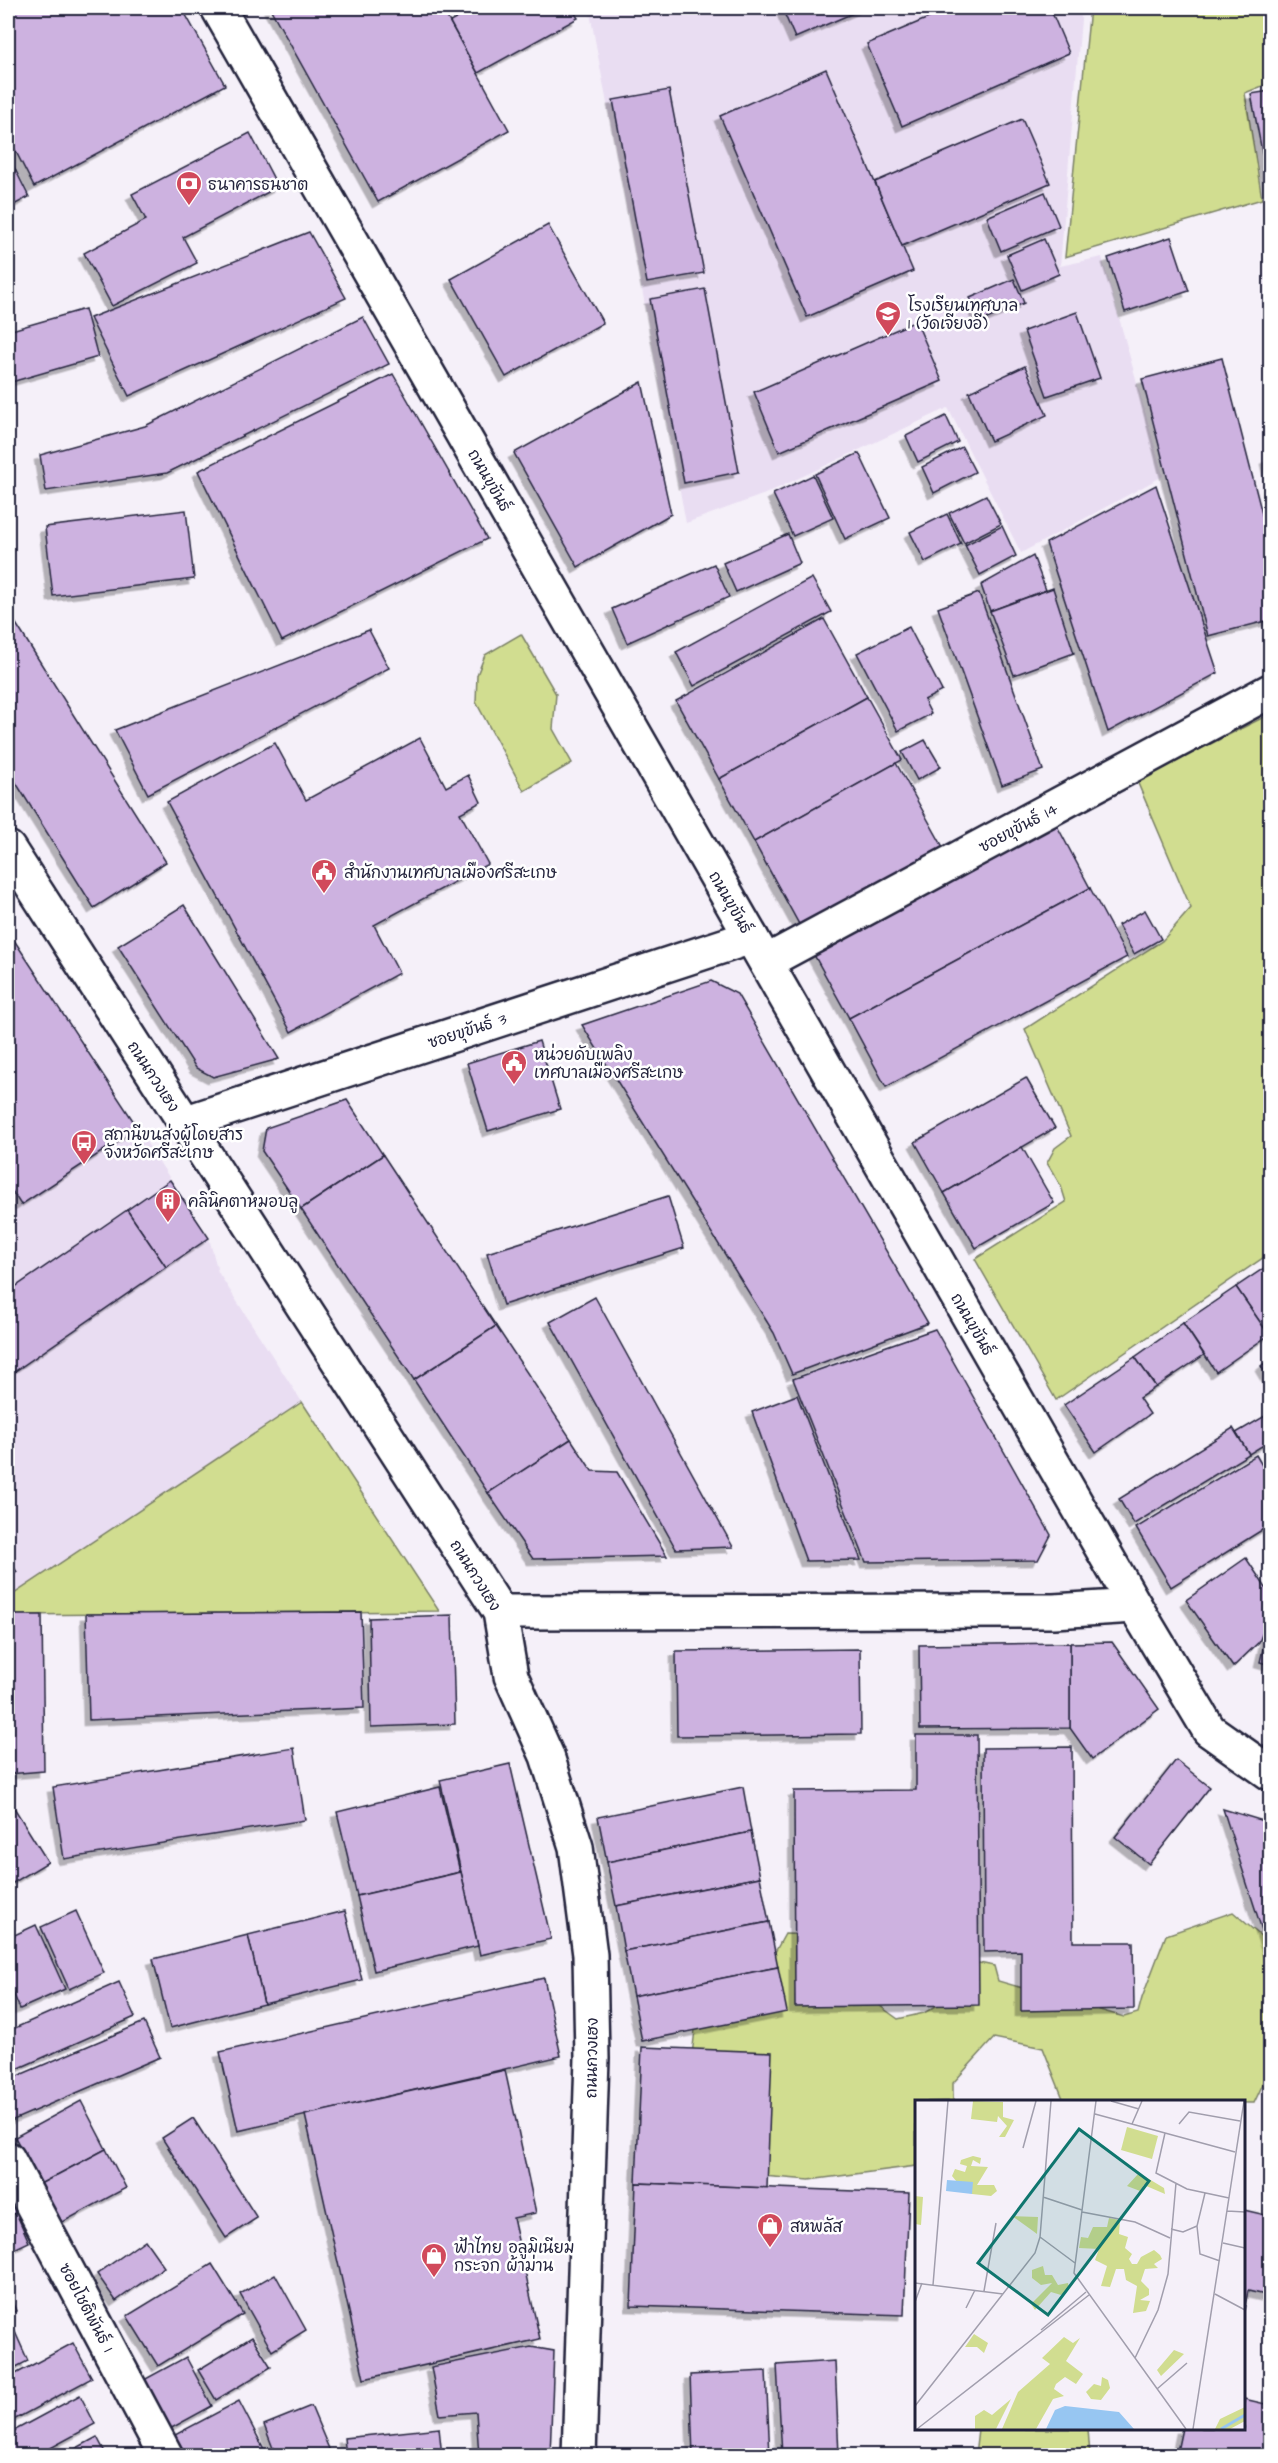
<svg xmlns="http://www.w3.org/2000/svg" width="1278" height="2463" font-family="'Architects Daughter','Playpen Sans Thai',sans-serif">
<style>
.built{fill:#e9ddf2}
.green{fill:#d1dd90;stroke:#7a8066;stroke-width:1.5}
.building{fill:#cdb2e0;stroke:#22223b;stroke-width:1.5;filter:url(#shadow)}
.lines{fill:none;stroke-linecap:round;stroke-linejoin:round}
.minor-casing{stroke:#22223b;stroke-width:38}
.major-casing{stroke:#22223b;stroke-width:38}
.minor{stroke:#fff;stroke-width:33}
.major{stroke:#fff;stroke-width:33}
.labels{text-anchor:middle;stroke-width:5;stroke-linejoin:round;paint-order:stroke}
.poi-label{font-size:16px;fill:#22223b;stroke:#fff;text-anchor:start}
.street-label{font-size:16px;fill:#22223b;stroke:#fff}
.inset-river{fill:none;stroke:#97c6f2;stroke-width:3}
.inset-road{fill:none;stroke:#a19ead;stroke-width:1.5}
.view{fill:#0f766e;fill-opacity:0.15;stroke:#0f766e;stroke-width:3}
.inset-edge{fill:none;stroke:#22223b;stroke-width:3}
</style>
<defs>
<filter id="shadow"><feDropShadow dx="-5.5" dy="5.5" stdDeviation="0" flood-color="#0004"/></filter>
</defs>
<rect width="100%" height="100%" fill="#f5f0f9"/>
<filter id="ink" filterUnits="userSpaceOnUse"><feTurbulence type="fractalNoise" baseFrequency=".0167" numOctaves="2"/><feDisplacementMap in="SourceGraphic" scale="12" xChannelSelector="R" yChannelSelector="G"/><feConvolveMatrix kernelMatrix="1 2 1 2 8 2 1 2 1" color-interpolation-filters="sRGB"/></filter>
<g filter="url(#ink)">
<g class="built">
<polygon points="589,8 1082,8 1060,266 1102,257 1163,476 1021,553 948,408 765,494 686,523"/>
<polygon points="8,931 209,1238 218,1272 302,1402 8,1598"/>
</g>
<g class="green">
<polygon points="1090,8 1270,8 1270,83 1245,93 1262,199 1065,257"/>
<polygon points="521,634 556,694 553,729 572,763 524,791 476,702 477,675 485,655"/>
<polygon points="1270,714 1270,1253 1056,1400 975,1259 1066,1202 1061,1186 1047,1163 1055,1148 1071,1136 1025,1029 1162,941 1191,908 1137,781"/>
<polygon points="302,1402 439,1611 8,1615 8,1598"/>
<polygon points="1233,1912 1270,1944 1270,2069 1254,2103 1064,2101 1043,2048 994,2038 953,2083 953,2101 916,2102 916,2166 809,2180 763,2176 690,2071 697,2014 769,1963 785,1934 835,1935 855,1988 898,2019 924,2013 959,1993 969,1961 994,1966 998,1981 1124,2017 1138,2013 1142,1998 1166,1935"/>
<polygon points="978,2429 1088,2429 1090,2455 975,2455"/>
</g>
<g class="building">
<polygon points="12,8 182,8 225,85 34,187 8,136 8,10"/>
<polygon points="270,8 442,8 509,130 378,202"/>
<polygon points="476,8 572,8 578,18 478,73 450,22"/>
<polygon points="782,8 865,8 795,38"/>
<polygon points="952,8 1050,8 1069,53 902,126 867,44"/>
<polygon points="826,69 913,271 807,317 720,116"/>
<polygon points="669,90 704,273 647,283 613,100"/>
<polygon points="1270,91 1270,189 1269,189 1251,94"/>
<polygon points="1022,119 1050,183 902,246 875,182"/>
<polygon points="250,133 278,187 183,237 197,263 112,306 84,253 146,220 132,194"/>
<polygon points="8,155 29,197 8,208"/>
<polygon points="1045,192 1059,226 1001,251 987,217"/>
<polygon points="548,225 603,323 506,377 451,279"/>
<polygon points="309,232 346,298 129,396 90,318"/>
<polygon points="1171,237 1189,291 1125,312 1108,258"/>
<polygon points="1044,239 1059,274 1022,290 1007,255"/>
<polygon points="1014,279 1024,303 980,322 970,298"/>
<polygon points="705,289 739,472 684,483 650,299"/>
<polygon points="85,309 98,357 8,383 8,331"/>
<polygon points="1077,312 1100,378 1047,396 1024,331"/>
<polygon points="363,317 389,364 167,473 46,491 40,455 145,426"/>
<polygon points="916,321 942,381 779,452 754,392"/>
<polygon points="1222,358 1270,545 1270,620 1208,636 1142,379"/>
<polygon points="1025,366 1047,415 991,441 969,392"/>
<polygon points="393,374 487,539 282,641 198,471"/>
<polygon points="642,382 671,514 578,567 514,453"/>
<polygon points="946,416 958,442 918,462 906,436"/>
<polygon points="962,447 975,472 934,493 922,467"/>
<polygon points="859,453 890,518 845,539 815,474"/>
<polygon points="1270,457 1270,478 1266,459"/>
<polygon points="813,475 833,518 793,536 773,494"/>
<polygon points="1156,485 1218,673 1108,732 1046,543"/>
<polygon points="986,495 1001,524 964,543 949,513"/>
<polygon points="186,510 194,579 53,596 45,527"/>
<polygon points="947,514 961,544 925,562 910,532"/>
<polygon points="1002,526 1016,556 980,575 965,545"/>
<polygon points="788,534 800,563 736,592 723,563"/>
<polygon points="1033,556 1046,590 990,611 981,585"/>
<polygon points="714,564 729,597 627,643 612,609"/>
<polygon points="812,578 831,612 694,686 676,652"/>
<polygon points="1053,588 1074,653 1014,675 990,611"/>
<polygon points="979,593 1043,770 1002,785 938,608"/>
<polygon points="8,611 166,862 94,908 8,770"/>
<polygon points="824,619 867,697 719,779 676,701"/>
<polygon points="909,627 942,691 924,700 931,714 898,731 857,653"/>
<polygon points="369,630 389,668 148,794 115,730"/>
<polygon points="867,697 902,760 754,842 719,779"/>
<polygon points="420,738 446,787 468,775 481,802 460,813 488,864 374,925 399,973 291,1032 167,802 275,743 306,800"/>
<polygon points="925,740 941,767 917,780 902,752"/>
<polygon points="896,763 943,847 800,926 754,842"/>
<polygon points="1055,822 1090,888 849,1018 813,953"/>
<polygon points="1090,888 1127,957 886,1087 849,1018"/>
<polygon points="184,905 279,1059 213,1077 196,1068 118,946"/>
<polygon points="1145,910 1161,939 1134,954 1118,925"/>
<polygon points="8,931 138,1128 21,1205 8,1185"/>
<polygon points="711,981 737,994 928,1323 792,1374 774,1333 582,1025"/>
<polygon points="539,1041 560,1109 488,1131 467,1063"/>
<polygon points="1026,1078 1055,1128 944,1193 915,1142"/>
<polygon points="347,1100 383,1155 301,1209 262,1151 266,1128"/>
<polygon points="1022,1147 1054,1203 976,1248 944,1193"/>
<polygon points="383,1155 496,1326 414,1380 301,1209"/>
<polygon points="170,1180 209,1238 166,1267 127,1210"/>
<polygon points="668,1196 684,1248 503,1305 487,1253"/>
<polygon points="127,1210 166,1267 8,1376 8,1292"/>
<polygon points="1270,1264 1270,1334 1269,1335 1236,1287"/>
<polygon points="1236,1287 1269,1335 1216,1372 1183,1323"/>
<polygon points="595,1297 733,1547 676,1549 550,1322"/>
<polygon points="1183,1323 1204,1355 1156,1387 1135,1357"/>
<polygon points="496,1326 571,1439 488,1493 414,1380"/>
<polygon points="935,1329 1051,1535 1038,1560 866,1562 793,1379"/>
<polygon points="1135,1357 1156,1387 1139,1398 1150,1414 1096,1452 1064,1405"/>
<polygon points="1270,1359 1270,1381 1261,1366"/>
<polygon points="797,1395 861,1560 806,1561 752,1412"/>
<polygon points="1270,1413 1270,1441 1249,1454 1236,1433"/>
<polygon points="1233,1428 1249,1454 1134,1524 1119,1499"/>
<polygon points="571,1439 592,1471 617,1472 667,1556 533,1559 488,1493"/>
<polygon points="1256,1455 1270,1479 1270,1525 1171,1587 1136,1528"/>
<polygon points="8,1558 17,1572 8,1578"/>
<polygon points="1246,1558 1270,1594 1270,1614 1259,1642 1233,1667 1186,1600"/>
<polygon points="361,1612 364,1708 89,1720 86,1614"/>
<polygon points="8,1615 42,1615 44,1771 8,1774"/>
<polygon points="452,1615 455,1724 371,1727 369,1618"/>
<polygon points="1270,1619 1270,1665 1260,1662"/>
<polygon points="1112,1642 1159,1709 1092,1759 1070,1728 1070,1643"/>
<polygon points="1070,1643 1070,1728 920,1729 919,1645"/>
<polygon points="860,1649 861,1734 677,1736 676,1651"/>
<polygon points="916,1735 977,1735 979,2005 795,2007 794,1791 916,1790"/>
<polygon points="1072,1747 1073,1942 1133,1942 1134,2009 1021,2011 1021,1951 984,1952 983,1748"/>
<polygon points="294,1748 305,1820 64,1859 53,1787"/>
<polygon points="1176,1760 1210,1787 1149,1864 1115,1837"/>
<polygon points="510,1764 551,1939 480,1955 440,1780"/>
<polygon points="440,1787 460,1872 357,1896 337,1812"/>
<polygon points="743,1787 751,1832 607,1862 598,1817"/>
<polygon points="8,1798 48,1862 8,1886"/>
<polygon points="1223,1809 1270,1823 1270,1955"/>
<polygon points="751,1832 760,1877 616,1906 607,1862"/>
<polygon points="461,1872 478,1946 374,1971 357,1896"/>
<polygon points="760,1877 769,1922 624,1951 616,1906"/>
<polygon points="76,1911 104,1973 69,1989 41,1927"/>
<polygon points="345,1911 362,1980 264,2004 248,1935"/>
<polygon points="769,1922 778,1967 633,1996 624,1951"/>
<polygon points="36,1925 65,1989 20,2009 8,1981 8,1938"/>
<polygon points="248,1935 264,2004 170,2028 153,1959"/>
<polygon points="778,1967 787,2012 642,2041 633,1996"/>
<polygon points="544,1978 561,2056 238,2131 220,2052"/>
<polygon points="119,1982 135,2017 8,2073 8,2031"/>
<polygon points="144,2022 160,2057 11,2121 8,2112 8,2080"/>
<polygon points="642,2047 772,2052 767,2188 636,2183"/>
<polygon points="505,2070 536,2213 513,2218 540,2339 364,2379 305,2115"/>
<polygon points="81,2101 106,2149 40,2184 15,2137"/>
<polygon points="193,2118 257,2218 226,2238 162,2138"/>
<polygon points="106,2149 126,2188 61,2223 40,2184"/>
<polygon points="636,2183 909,2193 904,2315 631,2306"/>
<polygon points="8,2194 16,2213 8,2217"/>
<polygon points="1244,2210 1270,2216 1270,2296 1248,2291 1244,2310"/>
<polygon points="16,2213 29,2242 8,2252 8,2217"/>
<polygon points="145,2240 164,2267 116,2301 97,2274"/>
<polygon points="212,2264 243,2314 158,2366 127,2316"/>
<polygon points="275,2274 306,2330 272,2351 240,2294"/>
<polygon points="8,2292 16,2311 8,2315"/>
<polygon points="11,2323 28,2361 8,2371 8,2325"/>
<polygon points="252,2337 271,2367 216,2400 198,2370"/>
<polygon points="73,2343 92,2378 8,2423 8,2378"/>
<polygon points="531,2347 554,2351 550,2456 479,2456 476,2412 440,2415 431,2367"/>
<polygon points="186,2357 212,2406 168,2430 142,2381"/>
<polygon points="835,2361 839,2456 782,2456 777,2365"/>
<polygon points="766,2371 770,2456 693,2456 690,2375"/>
<polygon points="80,2395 95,2424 36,2456 8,2456 8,2434"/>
<polygon points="1244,2399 1270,2405 1270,2456 1176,2456 1182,2428 1244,2428"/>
<polygon points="239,2401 265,2451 256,2456 183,2456 173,2436"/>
<polygon points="311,2406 332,2456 276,2456 264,2425"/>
<polygon points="439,2428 442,2456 346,2456 344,2438"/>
<polygon points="97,2437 107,2456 62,2456"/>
</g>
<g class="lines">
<defs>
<g id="minor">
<polyline points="8,848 500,1612 511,1676 547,1756 576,1847 590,1955 592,2058 579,2456"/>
<polyline points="766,962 1270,691"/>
<polyline points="184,1123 751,937"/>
<polyline points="500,1612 1054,1611 1135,1606"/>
<polyline points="8,2159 166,2456"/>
</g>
<polyline id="major" points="218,8 1135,1606 1209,1730 1270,1773"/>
</defs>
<use href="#minor" class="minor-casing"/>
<use href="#major" class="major-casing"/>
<use href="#minor" class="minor"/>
<use href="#major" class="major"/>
</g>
</g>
<defs>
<symbol id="bank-pin" viewBox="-11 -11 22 30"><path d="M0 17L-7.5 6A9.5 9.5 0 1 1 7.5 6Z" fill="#d1495b" stroke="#fff"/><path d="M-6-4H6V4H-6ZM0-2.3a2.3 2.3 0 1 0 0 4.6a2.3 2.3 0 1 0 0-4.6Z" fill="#fff"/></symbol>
<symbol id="school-pin" viewBox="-11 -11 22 30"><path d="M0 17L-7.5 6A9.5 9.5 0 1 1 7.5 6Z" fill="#d1495b" stroke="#fff"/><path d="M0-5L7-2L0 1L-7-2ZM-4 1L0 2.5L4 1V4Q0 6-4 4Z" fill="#fff"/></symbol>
<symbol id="civic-pin" viewBox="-11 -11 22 30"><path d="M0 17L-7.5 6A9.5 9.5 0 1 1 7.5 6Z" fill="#d1495b" stroke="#fff"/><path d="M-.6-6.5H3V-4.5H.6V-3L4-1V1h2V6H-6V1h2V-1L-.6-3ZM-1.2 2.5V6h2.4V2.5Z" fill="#fff"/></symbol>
<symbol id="bus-pin" viewBox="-11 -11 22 30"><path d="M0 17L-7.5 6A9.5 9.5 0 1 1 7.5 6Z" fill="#d1495b" stroke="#fff"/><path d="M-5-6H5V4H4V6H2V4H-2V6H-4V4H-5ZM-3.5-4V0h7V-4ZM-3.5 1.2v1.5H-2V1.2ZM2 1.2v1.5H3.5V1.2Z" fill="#fff"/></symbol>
<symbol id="building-pin" viewBox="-11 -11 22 30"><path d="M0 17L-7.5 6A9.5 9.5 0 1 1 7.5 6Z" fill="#d1495b" stroke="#fff"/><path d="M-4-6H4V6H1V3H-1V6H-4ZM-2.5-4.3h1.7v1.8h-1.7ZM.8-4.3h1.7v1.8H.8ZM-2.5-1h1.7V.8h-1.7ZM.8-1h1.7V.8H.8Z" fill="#fff"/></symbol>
<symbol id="shop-pin" viewBox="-11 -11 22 30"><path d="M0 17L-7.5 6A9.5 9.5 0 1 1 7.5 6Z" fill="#d1495b" stroke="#fff"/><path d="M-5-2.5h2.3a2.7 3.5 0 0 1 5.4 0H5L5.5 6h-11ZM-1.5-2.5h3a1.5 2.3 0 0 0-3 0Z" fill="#fff"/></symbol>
</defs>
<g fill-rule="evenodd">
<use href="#bank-pin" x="174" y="169" width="30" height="40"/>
<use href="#school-pin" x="873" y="299" width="30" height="40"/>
<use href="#civic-pin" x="309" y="857" width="30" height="40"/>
<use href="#civic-pin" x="499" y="1048" width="30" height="40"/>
<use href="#bus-pin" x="69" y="1128" width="30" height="40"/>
<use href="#building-pin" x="153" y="1186" width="30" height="40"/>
<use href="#shop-pin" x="755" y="2211" width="30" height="40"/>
<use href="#shop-pin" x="419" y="2241" width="30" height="40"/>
</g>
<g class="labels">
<g class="poi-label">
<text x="208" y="190">ธนาคารธนชาต</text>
<text x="908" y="311">โรงเรียนเทศบาล<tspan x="908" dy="18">1 (วัดเจียงอี)</tspan></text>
<text x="344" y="878">สำนักงานเทศบาลเมืองศรีสะเกษ</text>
<text x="534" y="1060">หน่วยดับเพลิง<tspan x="534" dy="18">เทศบาลเมืองศรีสะเกษ</tspan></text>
<text x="104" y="1140">สถานีขนส่งผู้โดยสาร<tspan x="104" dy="18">จังหวัดศรีสะเกษ</tspan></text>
<text x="188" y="1207">คลินิคตาหมอบลู</text>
<text x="790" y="2232">สหพลัส</text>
<text x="454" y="2253">ฟ้าไทย อลูมิเนียม<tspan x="454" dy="18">กระจก ผ้าม่าน</tspan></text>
</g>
<g class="street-label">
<text transform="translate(490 480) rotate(60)" y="6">ถนนขุขันธ์</text>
<text transform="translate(1018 827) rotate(-28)" y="6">ซอยขุขันธ์ 14</text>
<text transform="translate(731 902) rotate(60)" y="6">ถนนขุขันธ์</text>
<text transform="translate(467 1030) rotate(-18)" y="6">ซอยขุขันธ์ 3</text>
<text transform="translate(154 1076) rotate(57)" y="6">ถนนกวงเฮง</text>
<text transform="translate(973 1324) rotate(60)" y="6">ถนนขุขันธ์</text>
<text transform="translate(476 1575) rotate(58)" y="6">ถนนกวงเฮง</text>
<text transform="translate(591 2058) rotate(-89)" y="6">ถนนกวงเฮง</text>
<text transform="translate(87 2307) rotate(62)" y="6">ซอยโชติพันธ์ 1</text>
</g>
</g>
<g transform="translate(915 2100)">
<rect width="330" height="330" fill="#f5f0f9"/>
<path d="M58 1 88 2V17L99 20 90 37H84L92 26 83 16 82 22 56 19ZM212 27 243 36 237 59 206 50ZM58 56 66 58 65 64 58 60 56 66 73 67 62 85H79L82 91 76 96 57 94V83L42 82 37 76 40 69 50 72 52 66 45 64 46 60ZM224 73 249 88 250 94 229 85 225 91 212 86ZM0 96 8 97 6 125 0 124ZM97 116 123 117 122 134 118 131ZM194 118 205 120 204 134 213 137 210 148 217 154 214 159 217 164H222L226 157 239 150 245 155 247 159 239 164 243 168 230 169 226 181 234 189V195L225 200 235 201 231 211 218 213 222 186 211 180 209 169H201L195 187 186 186 192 166 180 160 184 149 164 148 166 137 173 138 178 127H192ZM128 166 130 175H137L143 185 153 183 154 189 146 195 136 192 120 210 116 204 137 183 126 185 117 178V170ZM59 234 73 243 69 253 62 247H50ZM149 237 158 243 165 238 151 261 168 274 161 284 150 277 141 284 139 289 149 296 138 299 121 329H87L103 292 135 264 127 258ZM259 250 269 254 246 276 242 270ZM187 277 193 280 195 288 186 300 176 299 171 292 179 284 186 286ZM96 299 81 329H60V316L69 310 77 315ZM330 307V321L315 329H300L305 319Z" fill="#d1dd90"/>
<path d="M32 80 58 82 57 94 31 91ZM150 306 204 312 219 329H131L140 310Z" fill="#97c6f2"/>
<path class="inset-river" d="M306 329 330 315"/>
<path class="inset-road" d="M181 1 159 173 271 329M196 1 224 9M180 14 320 52M217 24 227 1M264 24 274 12 325 21M250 33 241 73 272 89 314 98M108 48 121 1M290 93 282 126 285 154 305 161M128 97 167 110M312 111 330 112M167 112 220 122 255 138M256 129 268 132 282 126M125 137 160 163M308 143 330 148M0 183 88 194M18 185 33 1M69 191 81 123M300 194 330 210M0 202 7 183M51 208 60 190M126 230 171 192M220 258 243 210 253 174 261 83M242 289 272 263M0 306 120 153 125 137 136 1M2 329 174 195M278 329 329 1"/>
<path class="view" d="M164 29 234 81 133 215 63 163Z"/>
<rect width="330" height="330" class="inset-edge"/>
</g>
<rect width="1278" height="2463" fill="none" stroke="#fff" stroke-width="30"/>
<rect x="15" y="15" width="1248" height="2433" fill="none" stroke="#22223b" stroke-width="2" filter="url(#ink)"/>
</svg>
